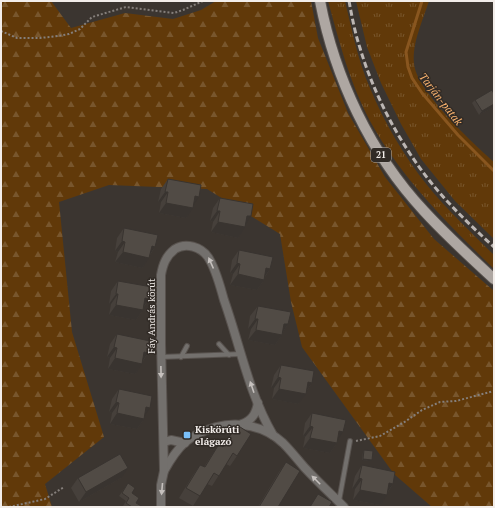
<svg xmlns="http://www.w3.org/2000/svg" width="495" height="508" font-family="'PT Serif',serif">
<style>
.grass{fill:url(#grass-tufts)}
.forest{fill:url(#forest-firs)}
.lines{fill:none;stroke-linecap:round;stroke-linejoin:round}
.stream{stroke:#89561f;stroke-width:3}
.service-casing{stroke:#58524e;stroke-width:6}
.minor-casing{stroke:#58524e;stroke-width:10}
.primary-casing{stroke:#58524e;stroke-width:12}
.path{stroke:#857f7b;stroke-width:2;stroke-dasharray:2 2;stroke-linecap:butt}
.service{stroke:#73706d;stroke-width:4}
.minor{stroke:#73706d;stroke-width:8}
.primary{stroke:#aea7a2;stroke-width:10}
.rail{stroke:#bcb6b3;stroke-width:3;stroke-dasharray:6 3;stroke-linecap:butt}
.wall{fill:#46403b}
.shaded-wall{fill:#393430}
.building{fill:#514b45;stroke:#393430}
.oneway{fill:#c6c1be}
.poi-dot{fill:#79bff8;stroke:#312b26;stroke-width:1.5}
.labels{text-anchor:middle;stroke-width:3;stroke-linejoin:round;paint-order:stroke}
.shield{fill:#312b26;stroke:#b8b3af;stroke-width:1}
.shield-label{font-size:9px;font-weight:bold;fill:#f2edea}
.street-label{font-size:10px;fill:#f2edea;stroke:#312b26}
.poi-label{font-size:10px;font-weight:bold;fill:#f2edea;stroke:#312b26;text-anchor:start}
.water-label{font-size:11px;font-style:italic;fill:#fcb46f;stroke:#312b26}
</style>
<defs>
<pattern id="grass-tufts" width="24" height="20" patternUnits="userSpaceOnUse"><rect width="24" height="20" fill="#613909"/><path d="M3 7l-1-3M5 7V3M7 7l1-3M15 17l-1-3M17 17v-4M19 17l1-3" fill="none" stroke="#78562d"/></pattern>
<pattern id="forest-firs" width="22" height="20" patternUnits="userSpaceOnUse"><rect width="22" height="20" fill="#613909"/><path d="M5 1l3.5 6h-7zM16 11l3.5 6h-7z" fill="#78562d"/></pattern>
</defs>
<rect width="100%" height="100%" fill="#3b3530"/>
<g class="grass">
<path d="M328 1H345C352 30 358 61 370 88 384 122 404 156 427 185 447 210 471 232 494 255V269C448 224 401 178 370 121 350 84 339 41 328 1Z"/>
<path d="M356 1H429C423 20 412 43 414 63 415 90 474 144 494 162V239L455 201 421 159 401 124 381 83 367 47Z"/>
</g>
<polygon class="forest" points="1,1 51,1 71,28 125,13 173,19 201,10 216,1 311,1 318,38 348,113 385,177 434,239 494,291 494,507 432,507 394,474 302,347 291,302 280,234 207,189 109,185 59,202 72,332 104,437 45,484 52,507 1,507"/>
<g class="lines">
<polyline class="stream" points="422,1 406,52 408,67 412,78 422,93 458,135 494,171"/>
<defs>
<g id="service">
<polyline points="219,344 229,355"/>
<polyline points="161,357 241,354"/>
<polyline points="181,357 187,346"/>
<polyline points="339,501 350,441"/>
</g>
<g id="minor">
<path d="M242 424C252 420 256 414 258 403"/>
<polyline points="164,442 171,440 185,443"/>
<path d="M164 471C178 446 188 435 216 427 239 421 265 426 283 443 291 451 298 460 305 468 318 482 331 494 344 507"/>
<path d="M161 507V485L164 471 161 343V275C163 264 166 256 175 249 186 242 201 247 208 257 216 269 220 286 224 300 240 345 249 394 273 435"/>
</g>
<path id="primary" d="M320 1C335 78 370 153 424 211 446 235 470 257 494 279"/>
</defs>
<use href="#service" class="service-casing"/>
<use href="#minor" class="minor-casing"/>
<use href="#primary" class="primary-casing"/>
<g class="path">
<polyline points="1,31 17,38 40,38 58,36 69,34 80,29 92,17 126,7 174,13 183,10 203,1"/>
<polyline points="356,441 380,436 406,421 422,410 440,402 456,401 494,391"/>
<polyline points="9,507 45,499 64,487"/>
</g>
<use href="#service" class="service"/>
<use href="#minor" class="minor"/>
<use href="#primary" class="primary"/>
<path class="rail" d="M349 1C352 17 355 33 360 48 374 95 399 142 429 180 448 204 471 226 494 247"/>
</g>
<g class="wall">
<polygon points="494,94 494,107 479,115 472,103 475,100"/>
<polygon points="168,179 193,205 186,218 159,213 161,202 158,202 161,189"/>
<polygon points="220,198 245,224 238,238 211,232 213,222 210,221 213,208"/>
<polygon points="124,228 155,247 142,268 115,262 118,252 115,251 117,238"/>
<polygon points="239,250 270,269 265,277 264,280 257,290 230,285 233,274 230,273 232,260"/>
<polygon points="118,281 149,299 144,307 143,310 136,320 109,315 111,304 109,304 111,291"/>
<polygon points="258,306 288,324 283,332 282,335 275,345 248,340 251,329 248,329 250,316"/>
<polygon points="117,334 148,353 135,374 108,369 110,358 107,357 110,344"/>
<polygon points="281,365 312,383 298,404 272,399 274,388 271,388 274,375"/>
<polygon points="119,389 144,416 144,419 137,429 110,424 112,413 109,412 112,399"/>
<polygon points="312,413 338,440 337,443 330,453 303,448 305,437 303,436 305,423"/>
<polygon points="237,425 237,456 230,466 226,464 212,486 207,484 193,506 179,498 193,475 200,465 204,467 219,444 223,447"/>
<polygon points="364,450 372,460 370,461 362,460 363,452"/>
<polygon points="286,462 278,507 258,507 279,472"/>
<polygon points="362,465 393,484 380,505 353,500 355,489 352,489 355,476"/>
<polygon points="78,478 121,478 79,502 71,488"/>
<polygon points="128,483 136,503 143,507 124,507 123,506 126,501 119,496"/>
</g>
<g class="shaded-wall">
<polygon points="494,104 494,107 479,115 482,111"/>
<polygon points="165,192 168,192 161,202 158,202"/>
<polygon points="195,196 199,197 192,207"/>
<polygon points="166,203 193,208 186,218 159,213"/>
<polygon points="217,211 220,211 213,222 210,221"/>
<polygon points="247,216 251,216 244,227"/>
<polygon points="218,222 245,227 238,238 211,232"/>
<polygon points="122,241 125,242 118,252 115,251"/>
<polygon points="152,246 155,247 148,257"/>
<polygon points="123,252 149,258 142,268 115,262"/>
<polygon points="237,263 240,264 233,274 230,273"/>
<polygon points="266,268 270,269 263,279"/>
<polygon points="238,274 264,280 257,290 230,285"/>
<polygon points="116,294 118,294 111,304 109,304"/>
<polygon points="145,298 149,299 142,309"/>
<polygon points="116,305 143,310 136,320 109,315"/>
<polygon points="255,319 258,319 251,329 248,329"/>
<polygon points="284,324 288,324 281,335"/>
<polygon points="256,330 282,335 275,345 248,340"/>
<polygon points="114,347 117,348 110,358 107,357"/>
<polygon points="144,352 148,353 141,363"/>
<polygon points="115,358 142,364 135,374 108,369"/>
<polygon points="278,377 281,378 274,388 271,388"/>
<polygon points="308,382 312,383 305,393"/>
<polygon points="279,389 306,394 298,404 272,399"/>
<polygon points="116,402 119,403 112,413 109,412"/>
<polygon points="146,407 150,408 143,418"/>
<polygon points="117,413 144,419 137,429 110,424"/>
<polygon points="310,426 313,427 305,437 303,436"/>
<polygon points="339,431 343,432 336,442"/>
<polygon points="310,438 337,443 330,453 303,448"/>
<polygon points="363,459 372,460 370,461 362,460"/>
<polygon points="128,468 121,478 79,502 86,492"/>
<polygon points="359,478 362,479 355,489 352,489"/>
<polygon points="389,483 393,484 386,494"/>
<polygon points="360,490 387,495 380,505 353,500"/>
</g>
<g class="building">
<polygon points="492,90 494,94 494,104 482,111 475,100"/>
<polygon points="168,179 201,185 199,197 195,196 193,208 166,203 168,192 165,192"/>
<polygon points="220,198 253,204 251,216 247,216 245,227 218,222 220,211 217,211"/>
<polygon points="124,228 158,235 155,247 152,246 149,258 123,252 125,242 122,241"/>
<polygon points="239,250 273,257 270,269 266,268 264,280 238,274 240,264 237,263"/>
<polygon points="118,281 152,287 149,299 145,298 143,310 116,305 118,294 116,294"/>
<polygon points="258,306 291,312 288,324 284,324 282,335 256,330 258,319 255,319"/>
<polygon points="117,334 150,341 148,353 144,352 142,364 115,358 117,348 114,347"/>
<polygon points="281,365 314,371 312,383 308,382 306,394 279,389 281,378 278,377"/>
<polygon points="119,389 152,396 150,408 146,407 144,419 117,413 119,403 116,402"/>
<polygon points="312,413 346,420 343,432 339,431 337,443 310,438 313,427 310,426"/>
<polygon points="237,425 251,434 237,456 233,453 219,476 214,473 200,496 186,488 200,465 205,467 219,444 223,447"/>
<polygon points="364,450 373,451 372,460 363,459"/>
<polygon points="120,454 128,468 86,492 78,478"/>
<polygon points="286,462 300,471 278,507 259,507"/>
<polygon points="362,465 395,472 393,484 389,483 387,495 360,490 362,479 359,478"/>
<polygon points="128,483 135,488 132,493 139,498 136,503 143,507 132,507 126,503 129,498 122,493"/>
<polygon points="318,494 332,502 329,507 310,507"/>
</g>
<defs><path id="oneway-solid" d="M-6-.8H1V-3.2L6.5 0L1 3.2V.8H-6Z"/></defs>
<g class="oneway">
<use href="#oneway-solid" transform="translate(211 263) rotate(-114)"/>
<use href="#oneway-solid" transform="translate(161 372) rotate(89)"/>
<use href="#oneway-solid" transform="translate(252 387) rotate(-109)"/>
<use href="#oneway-solid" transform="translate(316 480) rotate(-135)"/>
<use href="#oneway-solid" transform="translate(162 489) rotate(95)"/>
</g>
<rect class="poi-dot" x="183" y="431" width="8" height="8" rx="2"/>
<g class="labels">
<rect class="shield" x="371" y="148" width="20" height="14" rx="3"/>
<g class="shield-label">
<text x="381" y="158">21</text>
</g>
<g class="street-label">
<text transform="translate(151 316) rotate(-90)" y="4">Fáy András körút</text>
</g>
<g class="poi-label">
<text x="195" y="433">Kiskörúti<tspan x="195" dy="12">elágazó</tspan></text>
</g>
<g class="water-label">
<text transform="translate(441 99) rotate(52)" y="4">Tarján-patak</text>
</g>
</g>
<rect width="495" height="508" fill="none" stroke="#f2edea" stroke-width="4"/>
</svg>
